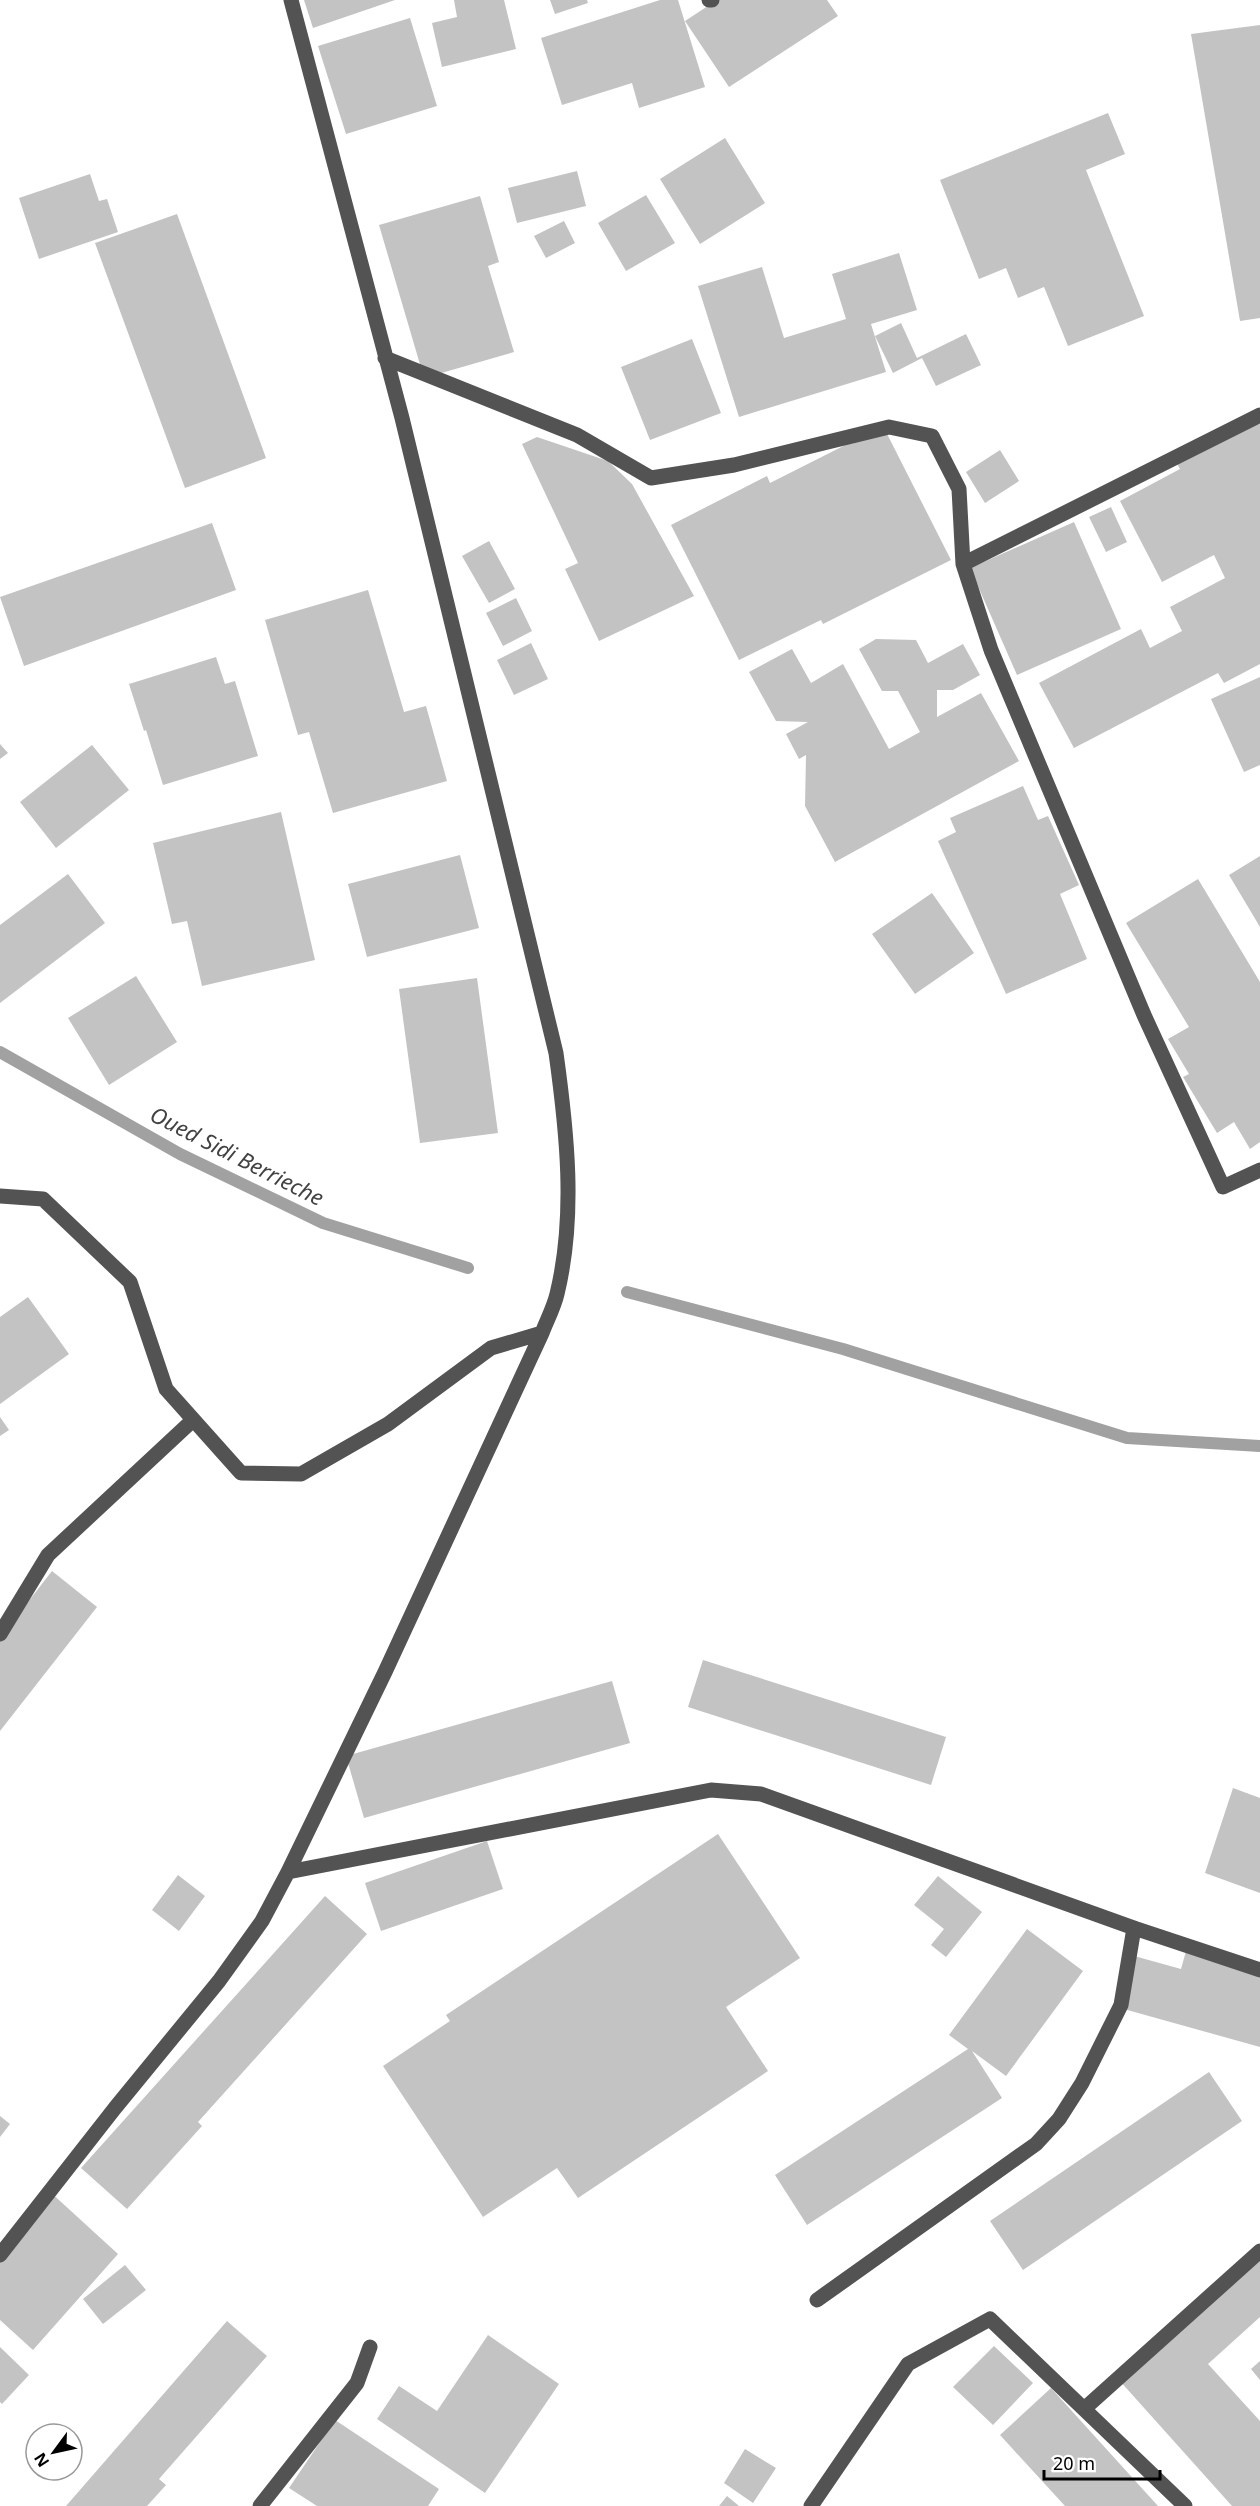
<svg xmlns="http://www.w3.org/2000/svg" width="1260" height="2506" font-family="'Noto Sans',sans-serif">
	<rect width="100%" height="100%" fill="#fff"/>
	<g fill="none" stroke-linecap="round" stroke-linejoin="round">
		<path stroke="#a1a1a1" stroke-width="12" d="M0 1052 180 1154 323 1223 468 1268
			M627 1292 843 1349 1127 1438 1260 1446"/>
	</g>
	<path fill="#c3c3c3" d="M304 0H395L313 28Z
		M454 0H504L516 49 442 67 432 23 457 17Z
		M550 0H587L588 3 555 14Z
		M660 0H678L705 87 639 108 632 83 562 105 541 38Z
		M717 0H827L838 16 729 87 685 21Z
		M410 18 437 106 346 134 318 46Z
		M1260 25V318L1240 321 1191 34Z
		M1108 113 1125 154 1086 170 1144 316 1068 346 1044 287 1018 298 1006 268 979 279 940 180Z
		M725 138 765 203 700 244 660 179Z
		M577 171 586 206 517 223 508 188Z
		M90 174 99 201 107 199 118 232 39 259 19 198Z
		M646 195 675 243 626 271 598 223Z
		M480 196 499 262 488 266 514 352 424 378 379 225Z
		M177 214 266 458 185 488 95 243Z
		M564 221 575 243 546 258 534 236Z
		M899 253 917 310 871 324 886 372 739 417 698 286 762 267 784 338 846 319 832 274Z
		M901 323 917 358 966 334 981 365 936 386 922 358 893 373 875 336Z
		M692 339 721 413 650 440 621 367Z
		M1255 416 1260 425V664L1224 683 1218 673 1074 748 1039 683 1141 629 1150 648 1182 631 1170 607 1225 578 1214 555 1162 582 1120 501 1180 469 1174 458Z
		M883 426 951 560 823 624 821 620 739 660 671 525 767 476 770 483Z
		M537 437 608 461 632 484 694 596 599 641 565 569 578 563 522 444Z
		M1000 450 1019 481 985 503 966 472Z
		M1111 507 1127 542 1106 552 1089 517Z
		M1074 522 1121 629 1017 675 970 568Z
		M212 523 236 590 24 666 0 597Z
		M489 541 515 589 489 603 462 556Z
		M368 590 404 712 426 706 447 781 333 813 309 732 298 735 265 620Z
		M516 598 532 631 503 646 486 613Z
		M876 639 916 640 928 663 963 644 980 675 953 690H937V717L981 693 1019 761 835 862 805 806 806 755 799 759 786 734 808 722 776 721 749 672 792 649 811 683 843 664 889 749 920 732 898 691H882L859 649Z
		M531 643 548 679 514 695 497 660Z
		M216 657 225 684 235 681 258 756 163 785 146 730 144 731 129 684Z
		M1260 677V765L1244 772 1211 699Z
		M0 744 8 753 0 759Z
		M92 745 129 790 56 848 20 802Z
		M1023 786 1038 820 1048 816 1079 885 1060 894 1087 959 1006 994 938 841 956 832 950 818Z
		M281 812 315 960 202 986 187 921 172 924 153 843Z
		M460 855 479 928 367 957 348 884Z
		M1260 856V927L1229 875Z
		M68 874 105 923 0 1003V925Z
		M1198 879 1260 982V1142L1250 1149 1234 1122 1217 1133 1183 1077 1189 1074 1168 1039 1189 1027 1126 923Z
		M932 893 974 953 915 994 872 934Z
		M136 976 177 1042 109 1085 68 1018Z
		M477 978 498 1133 420 1143 399 989Z
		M28 1297 69 1354 0 1404V1317Z
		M0 1417 9 1430 0 1436Z
		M52 1571 97 1607 0 1731V1638Z
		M703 1660 946 1737 931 1785 688 1707Z
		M612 1681 630 1743 364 1818 346 1756Z
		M1233 1788 1260 1798V1893L1205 1873Z
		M718 1834 800 1958 726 2007 768 2071 578 2198 557 2168 483 2217 383 2066 450 2021 446 2015Z
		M487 1841 503 1889 381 1931 365 1883Z
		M178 1875 205 1896 179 1931 152 1910Z
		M938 1876 982 1912 946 1957 931 1945 944 1929 914 1905Z
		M325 1896 367 1934 198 2122 202 2126 127 2209 81 2168Z
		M1027 1929 1083 1971 1006 2076 972 2051 1002 2098 807 2225 775 2175 968 2049 949 2035Z
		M1188 1944 1260 1968V2047L1113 2006 1127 1954 1181 1969Z
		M1209 2072 1242 2121 1023 2270 990 2221Z
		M0 2116 10 2124 0 2137Z
		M48 2190 118 2254 33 2350 0 2320V2243Z
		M1260 2252V2317L1208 2364 1260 2421V2506H1232L1119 2380Z
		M125 2265 146 2290 103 2324 83 2299Z
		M227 2321 267 2356 159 2479 166 2485 147 2506H66Z
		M488 2335 559 2384 485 2493 377 2419 399 2386 437 2411Z
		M994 2346 1033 2383 993 2425 953 2387Z
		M0 2347 29 2375 2 2404 0 2402Z
		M1260 2361V2380L1251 2369Z
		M1051 2388 1158 2506H1065L1000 2435Z
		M335 2420 439 2489 428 2506H317L289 2488Z
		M745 2449 776 2468 753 2503 724 2483Z
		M727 2496 739 2506H719Z"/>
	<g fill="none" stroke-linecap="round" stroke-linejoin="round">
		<path stroke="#535353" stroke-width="15" d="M709 0H712
			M385 358 577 435 651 478 734 465 889 427 932 436 959 489 963 564 1260 415
			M963 564 991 650 1144 1015 1223 1187 1260 1170
			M0 1196 43 1199 130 1282 166 1389 241 1473 301 1474 388 1424 491 1348 542 1333
			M0 1634 48 1555 193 1420
			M288 1872 711 1790 761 1794 1134 1928 1260 1970
			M0 2255 115 2108 219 1981 262 1921 288 1872 385 1672 542 1333C547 1320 554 1307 557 1294 576 1216 567 1132 556 1053L402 418 291 0
			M817 2300 1036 2144 1059 2119 1082 2083 1121 2005 1134 1928
			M1084 2409 1260 2251
			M260 2506 357 2383 370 2347
			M811 2506 908 2364 990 2319 1185 2506"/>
	</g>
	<g text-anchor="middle" stroke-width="5" stroke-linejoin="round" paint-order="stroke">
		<g font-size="22" font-style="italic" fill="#424242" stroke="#fff">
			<text transform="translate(237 1156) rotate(27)" y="8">Oued Sidi Berrieche</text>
		</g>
	</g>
	<g transform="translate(54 2452) rotate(237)"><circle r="28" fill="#ffffff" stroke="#999999" stroke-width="1.5"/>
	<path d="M0-4.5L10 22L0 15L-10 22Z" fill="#000000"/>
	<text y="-9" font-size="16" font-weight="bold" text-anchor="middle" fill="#000000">N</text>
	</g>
	<path d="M1044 2470v9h116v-9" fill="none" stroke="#000000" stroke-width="3"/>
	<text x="1053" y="2470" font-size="18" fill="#000000" stroke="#ffffff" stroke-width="4.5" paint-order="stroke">20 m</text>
</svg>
